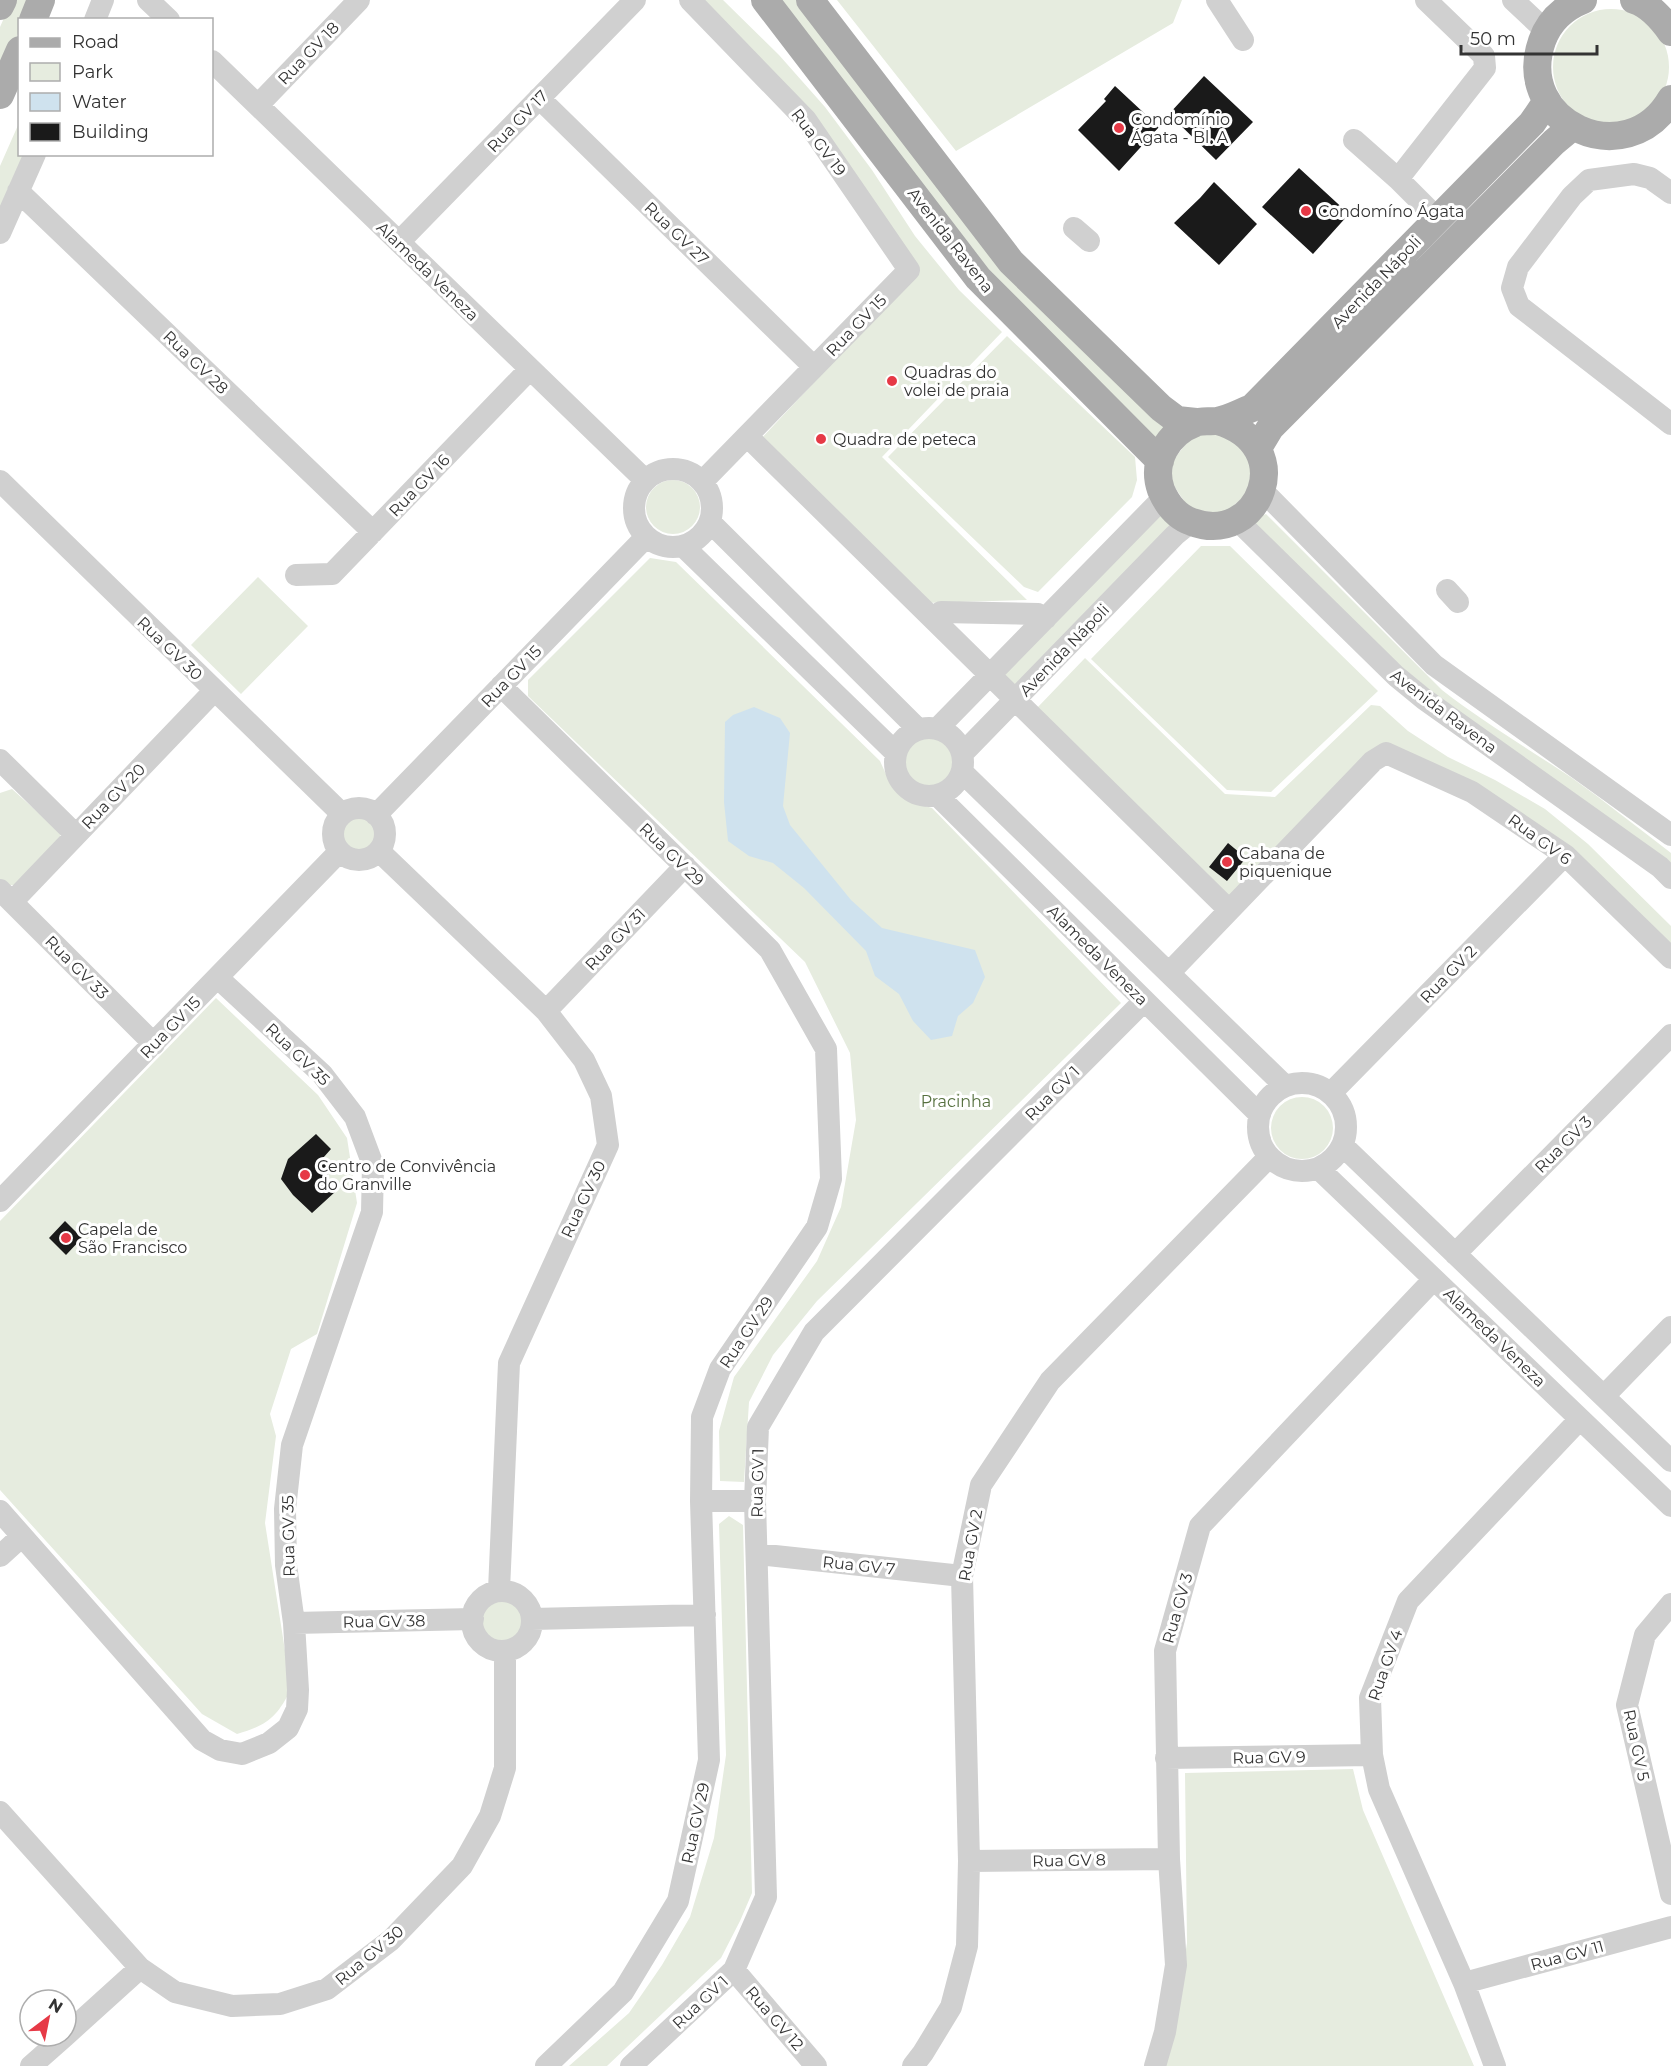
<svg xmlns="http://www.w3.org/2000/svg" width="1671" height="2066" font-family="Montserrat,sans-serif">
	<rect width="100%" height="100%" fill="#fff"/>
	<path fill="#e6ecdf" d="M12 0H33L20 20 19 31 0 75V27Z
		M699 0H723L779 55 825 107 872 170 915 236 959 290 1002 332 882 457 1027 600 924 603 759 441 917 273Z
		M773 0H802L957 199 1175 425 1159 447 1039 333Z
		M837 0H1182L1173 23 956 151Z
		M1553 67a58 58 0 1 1 116 0a58 58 0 1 1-116 0Z
		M19 123 20 154 25 155 0 211V166Z
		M1007 336 1135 457 1137 480 1132 497 1038 592 1024 587 888 457Z
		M1227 434 1251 458 1249 492 1224 514 1190 509C1163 472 1163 470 1194 435Z
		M646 507a27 27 0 1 1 54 0a27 27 0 1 1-54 0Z
		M1266 514 1442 690C1483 722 1529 749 1572 778 1606 802 1638 828 1671 853V869L1435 699 1255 527 1257 518Z
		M1160 515 1171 525 1015 685 1004 675Z
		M1201 546H1230L1378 691 1271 792 1227 790 1091 659Z
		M650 558 676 562 880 761C894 793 899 798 932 808L1121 1003 817 1301 773 1355 749 1402 744 1482 720 1481 719 1431 734 1377 817 1261 841 1207 856 1120 850 1053 805 962 528 696V680Z
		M258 577 308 626 241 694 191 645Z
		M1085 658 1225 794 1275 797 1371 705 1380 706 1408 731 1448 757 1495 780 1545 809 1588 844 1671 926V948L1570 849 1395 749 1230 897 1037 708Z
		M904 762a25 25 0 1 1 50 0a25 25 0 1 1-50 0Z
		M12 789 61 833 59 841 14 885H6L0 880V793Z
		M340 834a18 18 0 1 1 36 0a18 18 0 1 1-36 0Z
		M216 998 318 1095 347 1138 357 1203 317 1334 291 1349 270 1414 276 1436 265 1523 291 1689C277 1717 268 1725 237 1734L202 1714 0 1490V1221Z
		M1271 1128a31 31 0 1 1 62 0a31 31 0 1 1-62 0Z
		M729 1516 743 1525 752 1893 740 1921 721 1958 607 2066H569L629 2013 662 1965 690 1917 714 1838 726 1755 719 1524Z
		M481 1621a21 21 0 1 1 42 0a21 21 0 1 1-42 0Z
		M1353 1769 1363 1810 1474 2066H1164L1170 2049 1187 1943 1185 1773Z"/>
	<path fill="#cfe2ee" d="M754 707 780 718 790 733 783 806 790 825 851 900 882 928 975 950 985 977 973 1003 958 1016 952 1036 931 1040 913 1021 899 994 875 976 866 951 804 888 773 863 749 856 728 841 724 802 725 722 733 715Z"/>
	<path fill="#1a1a1a" d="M1204 76 1253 122 1216 160 1169 114Z
		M1115 86 1159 127 1119 171 1078 130 1106 101 1104 99Z
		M1299 168 1349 214 1313 254 1262 207Z
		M1214 182 1257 224 1219 265 1174 223 1200 198Z
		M1228 843 1246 858 1227 881 1209 867Z
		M316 1134 331 1149 323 1158 328 1172 326 1183 335 1192 312 1213 293 1195 281 1179 288 1159Z
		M65 1221 82 1238 66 1255 49 1238Z"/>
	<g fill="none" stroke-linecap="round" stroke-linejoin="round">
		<path stroke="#d0d0d0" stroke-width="22" d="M148 0 169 20
			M690 0 806 120 909 270 702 482
			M1217 0 1243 40
			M1513 0 1546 31
			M95 20 103 0
			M212 61 645 480
			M539 98 814 367
			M258 105 359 0
			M1354 140 1398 179 1485 68 1484 56 1426 0
			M1398 179 1438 219
			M18 191 373 532
			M1671 193 1650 178 1634 174 1589 180 1572 196 1518 267 1512 288 1519 306 1671 424
			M1074 228 1089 241
			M0 233 35 154
			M399 242 635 0
			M747 436 1229 910
			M634 508a39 39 0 1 1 78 0a39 39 0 1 1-78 0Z
			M0 481 342 814
			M1262 490 1434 665 1671 835
			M1237 520 1396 676 1424 699 1660 867 1671 878
			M710 522 918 729
			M683 546 896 753
			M296 575 332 574 530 369
			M1447 590 1458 602
			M932 618 941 612 1038 614 1046 618
			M501 686 770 950 826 1049 831 1179 817 1227 720 1369 702 1417 701 1501 709 1760 678 1901 623 1992 546 2066
			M895 762a34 34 0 1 1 68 0a34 34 0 1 1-68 0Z
			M937 729 1164 497
			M962 754 1175 535 1191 522
			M0 760 76 835
			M962 772 1285 1086
			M938 796 1259 1114
			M333 834a26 26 0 1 1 52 0a26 26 0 1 1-52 0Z
			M376 815 646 537
			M379 851 546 1011 584 1060 601 1096 608 1145 509 1363 499 1590
			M0 890 154 1044
			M12 902 214 691
			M1169 973 1373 761 1386 753 1472 792 1565 855 1671 958
			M546 1011 685 866
			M1258 1127a44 44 0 1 1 88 0a44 44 0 1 1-88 0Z
			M1331 1093 1565 855
			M1343 1146 1671 1461
			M1319 1169 1671 1506
			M0 1201 339 852
			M1455 1254 1671 1035
			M1604 1396 1671 1327
			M701 1501H755
			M0 1511 202 1740 220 1750 242 1754 269 1743 288 1728 297 1709 298 1690 294 1623 286 1565 285 1509 292 1445 372 1212 373 1165 355 1117 322 1074 218 978
			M757 1554 962 1576
			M0 1556 22 1536
			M472 1621a30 30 0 1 1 60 0a30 30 0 1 1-60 0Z
			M1671 1604 1645 1635 1627 1705 1671 1894
			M532 1619 705 1615
			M294 1623 473 1619
			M1166 1758 1372 1755
			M0 1812 140 1968 175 1992 232 2006 280 2004 327 1989 391 1940 462 1866 490 1816 505 1768V1651
			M969 1861 1169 1859
			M734 1970 816 2066
			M1464 1983 1671 1927
			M66 2035 140 1968
			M31 2066 65 2036
			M631 2066 734 1970 766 1897 755 1501 758 1427 814 1332 1144 1001
			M913 2066 923 2053 951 2007 967 1946 969 1861 962 1576 981 1485 1050 1381 1269 1157
			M1155 2066 1165 2032 1176 1965 1169 1859 1165 1651 1200 1526 1434 1279
			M1495 2066 1464 1983 1379 1789 1372 1755 1370 1698 1408 1601 1580 1419"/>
		<path stroke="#ababab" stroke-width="28" d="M765 0 978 278 1160 461
			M810 0 1011 262 1161 408 1177 420 1196 422
			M1583 0C1563 8 1549 21 1542 41 1513 123 1627 175 1671 99
			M1634 0C1650 5 1661 18 1671 32
			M0 6 3 0
			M33 20 41 0
			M0 95 20 50
			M1218 421C1300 445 1260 547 1192 522 1177 517 1167 504 1161 490 1151 462 1168 433 1195 423 1202 420 1210 422 1217 421 1229 419 1241 412 1252 408L1532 123 1547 101
			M1258 448 1270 428 1554 142 1572 127"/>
	</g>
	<g fill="#e63946" stroke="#fff" stroke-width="2">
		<circle cx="1119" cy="128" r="6"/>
		<circle cx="1306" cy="211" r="6"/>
		<circle cx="892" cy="381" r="6"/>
		<circle cx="821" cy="439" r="6"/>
		<circle cx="1227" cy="862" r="6"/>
		<circle cx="305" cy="1175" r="6"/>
		<circle cx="66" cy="1238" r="6"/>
	</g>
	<g text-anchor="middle" stroke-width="6" stroke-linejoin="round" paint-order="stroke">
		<g font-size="16" fill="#333" stroke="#fff">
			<text transform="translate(308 53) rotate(-46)" y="6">Rua GV 18</text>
			<text transform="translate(517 121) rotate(-46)" y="6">Rua GV 17</text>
			<text transform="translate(819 142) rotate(53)" y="6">Rua GV 19</text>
			<text transform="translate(677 233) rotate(44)" y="6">Rua GV 27</text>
			<text transform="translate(951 240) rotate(52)" y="6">Avenida Ravena</text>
			<text transform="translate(428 271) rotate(44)" y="6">Alameda Veneza</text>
			<text transform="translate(1376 282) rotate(-46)" y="6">Avenida Nápoli</text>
			<text transform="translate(856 325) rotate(-46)" y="6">Rua GV 15</text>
			<text transform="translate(196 362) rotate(44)" y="6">Rua GV 28</text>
			<text transform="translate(419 485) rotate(-46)" y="6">Rua GV 16</text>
			<text transform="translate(170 648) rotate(44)" y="6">Rua GV 30</text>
			<text transform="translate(1064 650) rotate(-46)" y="6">Avenida Nápoli</text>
			<text transform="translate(511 676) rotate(-46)" y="6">Rua GV 15</text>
			<text transform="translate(1444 711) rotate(37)" y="6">Avenida Ravena</text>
			<text transform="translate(113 796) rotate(-46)" y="6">Rua GV 20</text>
			<text transform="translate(1540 839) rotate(36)" y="6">Rua GV 6</text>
			<text transform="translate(672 854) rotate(44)" y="6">Rua GV 29</text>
			<text transform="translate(615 939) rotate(-46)" y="6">Rua GV 31</text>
			<text transform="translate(1098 955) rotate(45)" y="6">Alameda Veneza</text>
			<text transform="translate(77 967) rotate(45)" y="6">Rua GV 33</text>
			<text transform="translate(1448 974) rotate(-46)" y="6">Rua GV 2</text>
			<text transform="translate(170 1027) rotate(-46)" y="6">Rua GV 15</text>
			<text transform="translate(298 1054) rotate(44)" y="6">Rua GV 35</text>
			<text transform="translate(1052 1093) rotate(-45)" y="6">Rua GV 1</text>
			<text transform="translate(1563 1144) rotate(-45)" y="6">Rua GV 3</text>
			<text transform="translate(583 1199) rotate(-65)" y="6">Rua GV 30</text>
			<text transform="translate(746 1332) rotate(-56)" y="6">Rua GV 29</text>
			<text transform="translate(1495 1337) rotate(44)" y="6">Alameda Veneza</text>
			<text transform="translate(757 1483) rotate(-89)" y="6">Rua GV 1</text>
			<text transform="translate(288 1536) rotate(-91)" y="6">Rua GV 35</text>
			<text transform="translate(970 1545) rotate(-80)" y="6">Rua GV 2</text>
			<text transform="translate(859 1565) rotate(6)" y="6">Rua GV 7</text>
			<text transform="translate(1177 1608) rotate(-74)" y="6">Rua GV 3</text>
			<text transform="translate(384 1621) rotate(-1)" y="6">Rua GV 38</text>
			<text transform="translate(1385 1665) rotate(-71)" y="6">Rua GV 4</text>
			<text transform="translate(1637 1745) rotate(78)" y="6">Rua GV 5</text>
			<text transform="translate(1269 1757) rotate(-1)" y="6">Rua GV 9</text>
			<text transform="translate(695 1823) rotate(-78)" y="6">Rua GV 29</text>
			<text transform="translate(1069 1860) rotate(-1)" y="6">Rua GV 8</text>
			<text transform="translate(369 1955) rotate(-40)" y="6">Rua GV 30</text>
			<text transform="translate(1567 1955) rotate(-15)" y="6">Rua GV 11</text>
			<text transform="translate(700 2002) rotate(-43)" y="6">Rua GV 1</text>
			<text transform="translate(775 2018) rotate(49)" y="6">Rua GV 12</text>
		</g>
		<g font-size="16" fill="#333" stroke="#fff" text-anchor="start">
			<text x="1131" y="125">Condomínio<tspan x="1131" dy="18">Ágata - Bl. A</tspan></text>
			<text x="1318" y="217">Condomíno Ágata</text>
			<text x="904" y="378">Quadras do<tspan x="904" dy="18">volei de praia</tspan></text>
			<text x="833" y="445">Quadra de peteca</text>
			<text x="1239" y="859">Cabana de<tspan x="1239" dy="18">piquenique</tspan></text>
			<text x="317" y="1172">Centro de Convivência<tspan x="317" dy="18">do Granville</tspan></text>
			<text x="78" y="1235">Capela de<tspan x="78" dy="18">São Francisco</tspan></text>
		</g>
		<g font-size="16" fill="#56703f" stroke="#fff">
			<text x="956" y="1107">Pracinha</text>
		</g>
	</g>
	<rect x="18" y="18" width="195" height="138" fill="#ffffff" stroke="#adadad" stroke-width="1.5"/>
	<rect x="30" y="38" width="30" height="9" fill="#ababab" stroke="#adadad" stroke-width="1.5"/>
	<text x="72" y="48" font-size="18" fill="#333333">Road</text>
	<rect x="30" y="63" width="30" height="18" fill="#e6ecdf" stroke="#adadad" stroke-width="1.5"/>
	<text x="72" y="78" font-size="18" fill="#333333">Park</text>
	<rect x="30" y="93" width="30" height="18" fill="#cfe2ee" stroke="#adadad" stroke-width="1.5"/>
	<text x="72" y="108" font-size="18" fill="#333333">Water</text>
	<rect x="30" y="123" width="30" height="18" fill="#1a1a1a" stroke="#adadad" stroke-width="1.5"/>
	<text x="72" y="138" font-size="18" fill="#333333">Building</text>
	<g transform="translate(48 2018) rotate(32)"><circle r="28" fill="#ffffff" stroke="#adadad" stroke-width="1.5"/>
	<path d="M0-4.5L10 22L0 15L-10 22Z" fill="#e63946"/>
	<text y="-9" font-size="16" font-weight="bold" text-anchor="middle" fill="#333333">N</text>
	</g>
	<path d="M1461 45v9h136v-9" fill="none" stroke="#333333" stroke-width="3"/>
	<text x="1470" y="45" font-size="18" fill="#333333" stroke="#ffffff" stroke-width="4.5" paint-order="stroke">50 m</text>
</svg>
